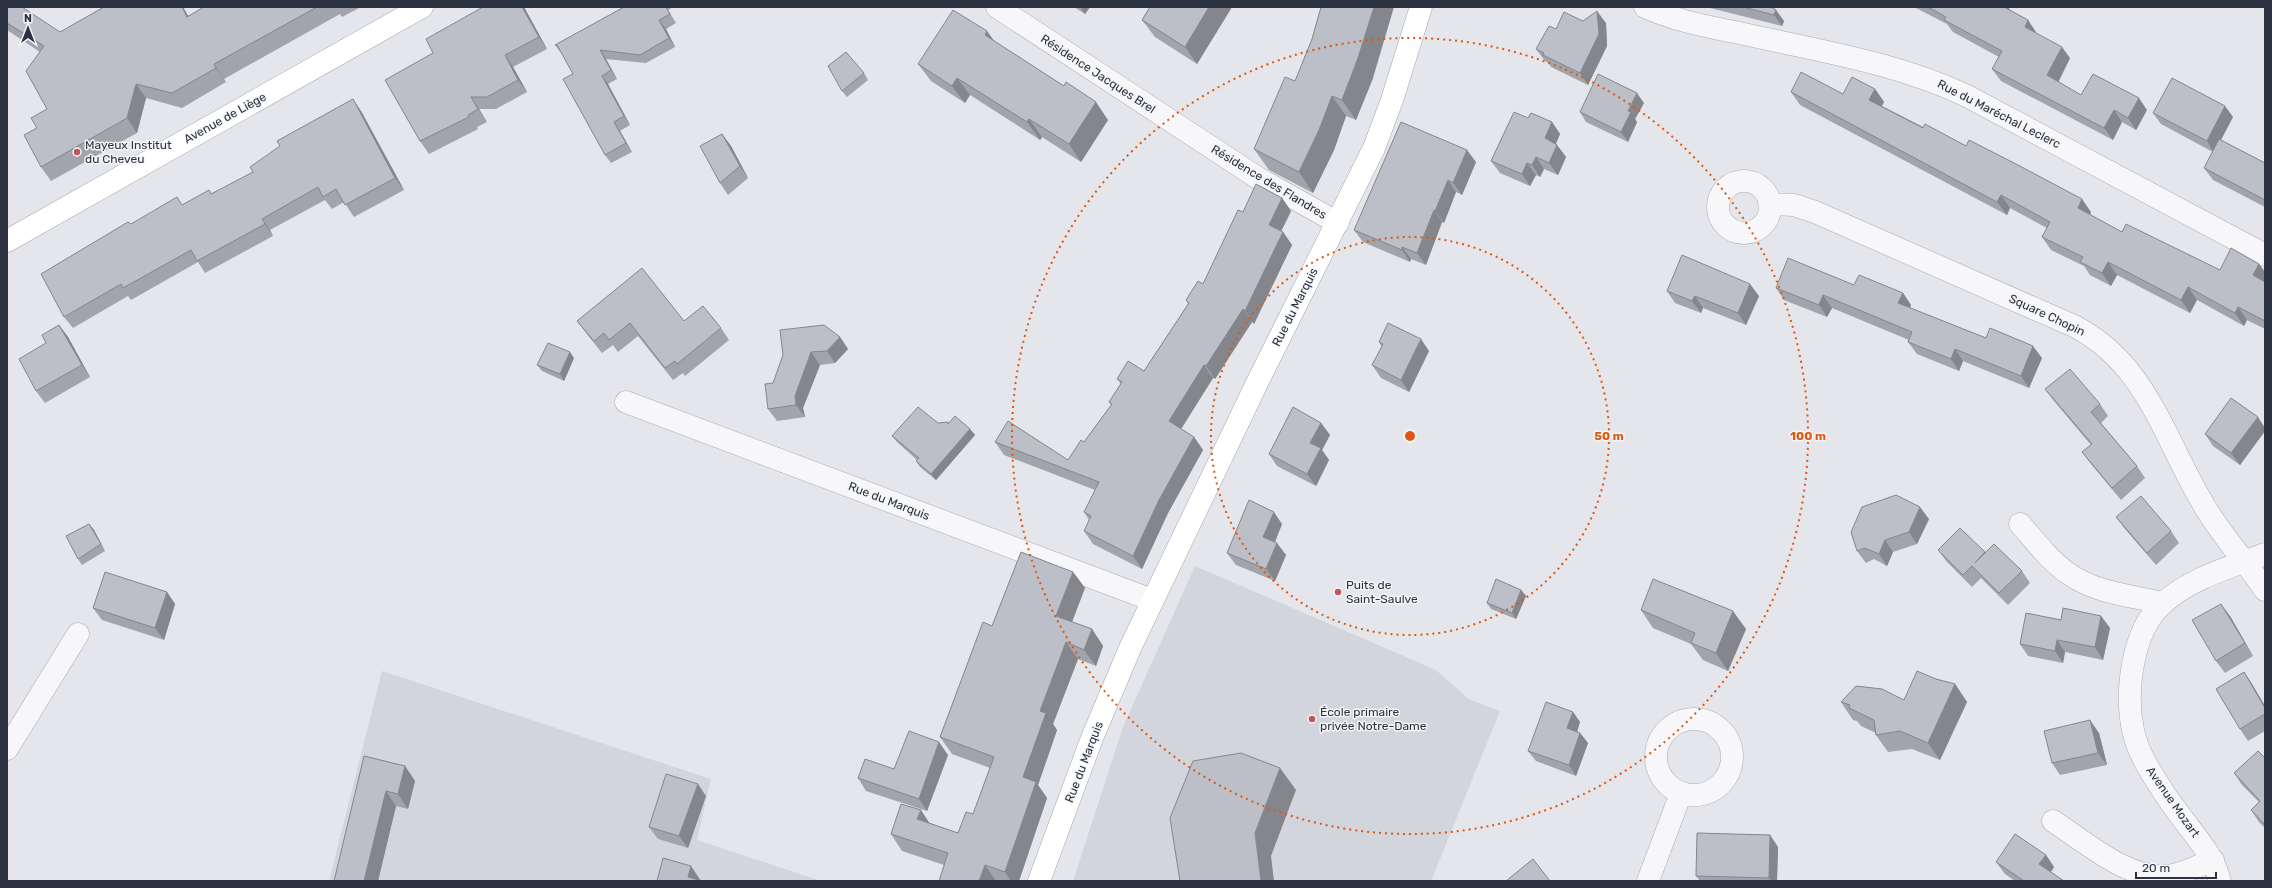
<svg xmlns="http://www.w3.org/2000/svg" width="2272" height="888" font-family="Rubik,sans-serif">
	<rect width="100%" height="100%" fill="#e4e6eb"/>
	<path fill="#d2d5dc" d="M1195 566 1436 670 1470 700 1500 711 1431 881H1073L1123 727Z
		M382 671 711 779 697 840 821 881H329Z"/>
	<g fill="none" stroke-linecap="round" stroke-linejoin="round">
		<g stroke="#a9acb5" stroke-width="23">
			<path id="minor" d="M997 7 1258 178 1338 223
				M1645 7C1676 21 1710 27 1744 34 1820 51 1897 63 1967 96L2265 255
				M1718 207a26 26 0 1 1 52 0a26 26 0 1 1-52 0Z
				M1769 204 1794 205 1815 212 2074 326C2148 364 2164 440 2205 507 2222 536 2246 562 2265 590
				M626 402 1152 600
				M2020 524C2035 541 2050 561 2069 574 2096 593 2132 596 2163 603
				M1656 757a38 38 0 1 1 76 0a38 38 0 1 1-76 0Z
				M7 749 78 634
				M2053 821C2084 841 2134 885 2173 875 2187 872 2200 865 2213 860
				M1648 881 1681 793
				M2220 881C2212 851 2191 832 2174 807 2166 797 2159 785 2152 774 2144 761 2136 746 2133 730 2125 692 2132 631 2162 604 2189 579 2230 567 2265 554"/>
		</g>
		<g stroke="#a4a9b5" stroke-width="23">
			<path id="major" d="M7 241 422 7
				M1039 881 1092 738 1131 646 1258 381 1374 148 1392 100 1421 7"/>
		</g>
		<use href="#minor" stroke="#f7f7f9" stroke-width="22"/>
		<use href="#major" stroke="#fff" stroke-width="22"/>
	</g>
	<path fill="#a2a4ab" d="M7 7 60 32 104 7H183L188 16 204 7H361L342 17 340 14 224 79 226 82 182 108 146 98 137 133 51 181 41 167 37 128 47 109 40 52 7 30Z
		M524 7 547 49 513 67 527 92 496 109H479L487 122 477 127 478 129 429 154 420 141Z
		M624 7H673L668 10 676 23 666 29 675 47 646 63 606 59 617 79 608 84 630 125 620 131 632 152 611 163 605 155 573 74 562 54 555 45Z
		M1074 7H1090L1085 14Z
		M1150 7H1232L1197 64 1155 37 1142 20Z
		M1706 7H1771L1784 21 1782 26Z
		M1914 7H2008L2010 10 2028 20 2036 33 2070 58 2058 82 2081 95 2147 110 2136 130 2122 122 2113 140 2001 81 1992 69 1999 57 1953 32 1947 24Z
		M1583 21 1606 23 1607 46 1588 85 1551 67 1549 63 1545 61 1536 49 1556 29Z
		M995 42 1108 120 1081 162 1042 137 1040 140 970 95 965 103 931 81 918 64Z
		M864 73 868 80 847 97 842 91Z
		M1373 78 1356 120 1346 116 1334 150 1313 193 1269 170 1254 149 1295 81Z
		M1875 89 1884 102 1882 106 2091 212 2090 215 2122 232 2220 270 2259 264 2265 272V329L2247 320 2244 326 2197 300 2190 313 2117 275 2111 286 2090 275 2084 266 2051 250 2042 237 2047 228 2010 208 2007 215 1800 105 1791 92 1843 94Z
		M1644 103 1635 119 1637 122 1628 142 1586 122 1580 112Z
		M361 111 404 190 354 217 344 202 332 209 325 200 270 230 273 236 205 273 198 262 131 300 128 296 73 328 64 317 131 224 212 194 253 172Z
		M2153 113 2233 117 2221 140 2265 163V207L2213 180 2204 168 2213 152 2161 124Z
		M1528 118 1552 122 1560 134 1556 144 1557 145 1566 157 1558 175 1544 169 1540 177 1536 175 1530 186 1500 173 1491 161Z
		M722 134 731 146 748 178 728 195 720 183Z
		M1476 162 1462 195 1456 192 1444 223 1442 222 1426 265 1411 259 1410 262 1363 242 1354 230Z
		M1282 198 1291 211 1281 231 1283 232 1292 245 1254 324 1252 322 1215 379 1213 378 1181 429 1194 437 1203 450 1168 513 1142 569 1093 544 1084 531 1089 520 1084 512 1095 490 1004 455 995 442 1068 460 1084 442 1111 405 1109 402 1121 384 1117 379 1144 371 1188 304 1186 300 1203 284 1243 212Z
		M1854 285 1903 293 1911 305 1910 308 1986 338 2042 358 2029 388 1963 361 1959 371 1917 354 1908 342 1909 340 1832 308 1827 317 1784 300 1776 288Z
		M1667 291 1759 296 1746 325 1703 308 1701 313 1675 303Z
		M577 321H684L721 328 729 340 685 376 683 373 673 380 638 336 618 352 613 345 602 353 586 333Z
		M59 325 68 337 90 377 45 403 36 391 46 343Z
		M840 337 848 349 835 363 820 365 803 408 805 417 777 421 768 409 783 355Z
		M1379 342 1429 351 1409 392 1381 378 1372 365 1382 347Z
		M574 358 564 381 542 371 537 365Z
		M2045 389 2100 404 2108 416 2101 423 2137 466 2145 478 2121 500 2091 464 2082 452 2091 445 2054 401Z
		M938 423H949L970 429 975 435 936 480 920 467 916 461 917 460 897 442 892 436Z
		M1321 423 1330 435 1322 450 1329 460 1316 486 1277 466 1269 454Z
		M2265 428V431L2240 465 2213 446 2205 434Z
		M2116 517 2171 531 2179 543 2156 565 2125 529Z
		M1929 519 1917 544 1893 552 1887 566 1874 559 1866 563 1857 551Z
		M89 524 94 530 105 551 82 565 78 559Z
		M1282 524 1275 542 1286 555 1275 581 1236 565 1227 553Z
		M1938 550 1985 553 2022 571 2030 583 2008 605 1981 578 1972 587 1947 562Z
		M1073 572 1085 588 1072 622 1092 629 1103 646 1096 666 1078 659 1053 724 1057 730 1038 785 1047 798 1019 881H939L944 865 902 851 891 834 930 823 958 833 973 814 990 768 952 754 940 737 992 626Z
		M1521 590 1526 596 1516 619 1491 609 1487 603Z
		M167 592 175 604 164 640 102 620 93 608Z
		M1641 610 1746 629 1728 671 1703 660 1691 644 1653 628Z
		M2101 616 2110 628 2103 660 2065 652 2063 663 2028 656 2020 644 2061 620Z
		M2230 616 2253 656 2225 673 2216 661Z
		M2244 672 2252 684 2265 706V731L2248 741 2240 729Z
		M1936 679 1955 684 1967 702 1940 760 1912 749 1888 752 1876 735V733L1861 726 1857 721 1853 720 1841 702 1904 700Z
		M1573 712 1580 722 1577 731 1580 733 1588 743 1576 776 1536 761 1528 751Z
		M2099 733 2107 765 2060 775 2052 763Z
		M948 755 927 811 866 791 858 778Z
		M364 756 405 766 415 781 408 809 396 806 378 881Z
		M2265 758V828L2259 822 2251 810 2259 802 2242 785 2234 773Z
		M706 796 688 848 658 839 649 827Z
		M1770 835 1778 847 1777 881H1700L1696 876Z
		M2046 855 2054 867 2051 872 2064 881H2015L2005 874 1996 862Z"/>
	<path fill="#84868b" d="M182 7H183L197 31 187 17Z
		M522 7H524L547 49 539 37Z
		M1080 7H1090L1085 14Z
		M1209 7H1232L1197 64 1185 47Z
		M1374 7H1394L1373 78 1356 120 1342 100Z
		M2001 7H2008L2010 10 2007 16Z
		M1776 10 1784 21 1782 26 1774 15Z
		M1597 11 1606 23 1607 46 1588 85 1580 73Z
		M659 20 666 29 675 47 669 38Z
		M2028 20 2036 32 2033 38 2025 27Z
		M987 31 1000 49 985 35Z
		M2062 47 2070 58 2056 87 2047 75Z
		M600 50 606 59 617 79 611 70Z
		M505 55 513 67 527 92 518 80Z
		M214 64 226 82 216 68Z
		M602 76 608 84 630 125 624 116Z
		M957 78 970 95 965 103 952 86Z
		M136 84 146 98 137 133 127 118Z
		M1875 89 1884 102 1878 113 1869 100Z
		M1637 93 1644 103 1635 119 1637 122 1628 142 1621 132 1628 111Z
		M1332 96 1346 116 1334 150 1313 193 1299 172Z
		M471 97 479 109 487 122 478 109Z
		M2139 98 2147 110 2136 130 2128 118Z
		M353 99 361 111 404 190 395 178Z
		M1096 102 1108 120 1081 162 1069 144Z
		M2225 106 2233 117 2214 153 2207 141Z
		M2114 110 2122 122 2113 140 2104 128Z
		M1029 119 1042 137 1040 140 1027 122Z
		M614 122 620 131 632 152 626 143Z
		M1552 122 1560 134 1553 150 1545 138Z
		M722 134 731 146 748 178 740 166Z
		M1557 145 1566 157 1558 175 1549 163Z
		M1467 150 1476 162 1462 195 1453 183Z
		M1536 157 1544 169 1540 177 1532 165Z
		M1527 163 1536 175 1530 186 1522 174Z
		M1448 180 1456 192 1444 223 1435 211Z
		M2001 195 2010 208 2007 215 1997 202Z
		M1282 198 1291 211 1278 238 1269 225Z
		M2082 199 2091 212 2087 221 2078 208Z
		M1434 210 1442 222 1426 265 1417 253Z
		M262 219 270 230 273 236 265 224Z
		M1283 232 1292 245 1254 324 1245 311Z
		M1402 247 1411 259 1410 262 1402 250Z
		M2108 262 2117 275 2111 286 2102 273Z
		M2259 264 2265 272V283L2253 275Z
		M1750 284 1759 296 1746 325 1738 313Z
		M2188 287 2197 300 2190 313 2181 300Z
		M1903 293 1911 305 1907 315 1898 303Z
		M1823 295 1832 308 1827 317 1819 305Z
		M1695 296 1703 308 1701 313 1692 301Z
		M2238 307 2247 320 2244 326 2235 313Z
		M1243 309 1252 322 1215 379 1206 366Z
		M59 325 68 337 90 377 82 365Z
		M840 337 848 349 835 363 827 351Z
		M1421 339 1429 351 1409 392 1401 380Z
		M2033 346 2042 358 2029 388 2021 376Z
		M1955 349 1963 361 1959 371 1951 359Z
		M570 352 574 358 564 381 560 374Z
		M811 352 820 365 803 408 805 417 796 405 795 396Z
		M1204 365 1213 378 1178 434 1169 421Z
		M2258 417 2265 428V431L2240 465 2231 453Z
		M1321 423 1330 435 1322 450 1329 460 1316 486 1307 474 1310 443Z
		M970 429 975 435 936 480 931 474Z
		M1194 437 1203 450 1168 513 1142 569 1133 556 1159 500Z
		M1920 507 1929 519 1917 544 1909 532Z
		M1274 512 1282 524 1272 549 1263 537Z
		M89 524 94 530 105 551 101 544Z
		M1885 540 1893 552 1887 566 1879 554Z
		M1277 543 1286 555 1275 581 1266 569Z
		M1073 572 1085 588 1068 632 1056 616Z
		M1521 590 1526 596 1516 619 1512 613Z
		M167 592 175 604 164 640 155 628Z
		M2221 604 2230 616 2253 656Z
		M1733 611 1746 629 1728 671 1716 653Z
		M2101 616 2110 628 2103 660 2095 647Z
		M1092 629 1103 646 1096 666 1084 650Z
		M2057 640 2065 652 2063 663 2055 651Z
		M1066 642 1078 659 1053 724 1057 730 1038 785 1047 798 1019 881H1011L1005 872 1023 777 1040 711Z
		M2244 672 2252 684 2265 706V708Z
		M1955 684 1967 702 1940 760 1928 743Z
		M1573 712 1580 722 1575 739 1567 728Z
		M2090 720 2099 733 2107 765 2098 753Z
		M1580 733 1588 743 1576 776 1569 765Z
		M939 742 948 755 927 811 919 799Z
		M405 766 415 781 408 809 398 794Z
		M1280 768 1296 790 1271 856 1274 881H1261L1255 833Z
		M698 784 706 796 688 848 679 836Z
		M386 791 396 806 378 881H364Z
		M921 810 932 827 917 819Z
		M1770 835 1778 847 1777 881H1771L1769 878Z
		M2046 855 2054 867 2048 876 2039 864Z
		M985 865 996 881H979Z
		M691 866 701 881 688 877Z"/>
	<path fill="#bcbfc7" stroke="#84868b" d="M7 7H22L60 32 104 7H182L187 17 204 7H317L214 64 216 68 172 93 136 84 127 118 41 167 24 135 37 128 31 118 47 109 26 71 44 46 7 23Z
		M483 7H522L539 37 505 55 518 80 487 97H471L478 109 468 115 469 117 420 141 385 80 433 53 426 39Z
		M624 7H666L670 14 659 20 669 38 640 55 600 50 611 70 602 76 624 116 614 122 626 143 605 155 563 79 573 74 557 45H555Z
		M1150 7H1209L1185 47 1142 20Z
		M1321 7H1374L1358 58 1342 100 1332 96 1319 130 1299 172 1254 149 1285 77 1295 81 1312 39Z
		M1743 7H1771L1776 10 1774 15Z
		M1928 7H2004L2028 20 2025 27 2062 47 2047 75 2081 95 2093 74 2139 98 2128 118 2114 110 2104 128 1992 69 2002 51 1944 20 1946 17Z
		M953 10 987 31 985 35 1064 86 1066 82 1096 102 1069 144 1029 119 1027 122 957 78 952 86 918 64Z
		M1597 11 1599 34 1580 73 1543 55 1544 53 1536 49 1549 26 1556 29 1564 12 1583 21Z
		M846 52 864 73 842 91 828 66Z
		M1801 72 1843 94 1852 77 1875 89 1869 100 1923 128 1925 124 1966 146 1969 140 2016 164 2082 199 2078 208 2122 232 2126 224 2220 270 2231 248 2259 264 2253 275 2265 282V321L2238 307 2235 313 2188 287 2181 300 2108 262 2102 273 2080 262 2083 257 2042 237 2050 222 2001 195 1997 202 1791 92Z
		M1598 74 1637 93 1628 111 1631 112 1621 132 1580 112Z
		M2172 78 2225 106 2207 141 2153 113Z
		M353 99 395 178 345 205 336 189 323 197 318 187 262 219 265 224 197 261 191 250 123 288 121 284 64 317 41 274 128 222 131 224 177 197 182 205 209 190 211 194 253 172 250 167 280 146 277 141Z
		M1514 112 1528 118 1531 113 1552 122 1545 138 1557 145 1549 163 1536 157 1532 165 1527 163 1522 174 1491 161Z
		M1401 122 1467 150 1453 183 1448 180 1435 211 1434 210 1417 253 1402 247V250L1354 230Z
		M722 134 740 166 720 183 700 146Z
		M2219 139 2265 163V200L2204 168Z
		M1256 184 1282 198 1269 225 1283 232 1245 311 1243 309 1206 366 1204 365 1169 421 1194 437 1159 500 1133 556 1084 531 1091 516 1084 512 1099 482 995 442 1008 421 1068 460 1081 440 1084 442 1112 404 1109 402 1122 382 1117 379 1128 361 1144 371 1189 303 1186 300 1198 281 1203 284 1238 210 1243 212Z
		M1682 255 1750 284 1738 313 1695 296 1692 301 1667 291Z
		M1788 258 1854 285 1859 275 1903 293 1898 303 1986 338 1990 328 2033 346 2021 376 1955 349 1951 359 1908 342 1912 332 1823 295 1819 305 1776 288Z
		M642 268 684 321 703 306 721 328 677 364 675 361 665 368 630 323 609 340 604 333 594 341 577 321Z
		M1388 323 1421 339 1401 380 1372 365 1383 344 1379 342Z
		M59 325 82 365 36 391 19 359 46 343 42 335Z
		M824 325 840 337 827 351 811 352 795 396 796 405 768 409 765 384 773 383 783 355 780 330Z
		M548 343 570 352 560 374 537 365Z
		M2070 369 2100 404 2091 412 2137 466 2112 488 2082 452 2092 444 2045 389Z
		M2231 398 2258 417 2231 453 2205 434Z
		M918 407 938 423 948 422V424L955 416 970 429 931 474 916 461 919 458 892 436Z
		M1293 407 1321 423 1310 443 1321 448 1307 474 1269 454Z
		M1896 495 1920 507 1909 532 1885 540 1879 554 1865 548 1857 551 1851 532 1862 507Z
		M2141 496 2171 531 2147 553 2116 517Z
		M1249 500 1274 512 1263 537 1277 543 1266 569 1227 553Z
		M89 524 101 544 78 559 66 536Z
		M1960 528 1985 552 1975 563 1994 544 2022 571 1999 593 1972 566 1963 575 1938 550Z
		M1021 552 1073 572 1056 616 1092 629 1084 650 1066 642 1040 711 1046 713 1023 777 1036 782 1005 872 985 865 979 881H939L948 853 891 834 901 804 921 810 917 819 958 833 966 812 973 814 994 757 940 737 983 622 992 626Z
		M105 572 167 592 155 628 93 608Z
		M1496 579 1521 590 1512 613 1487 603Z
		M1653 579 1733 611 1716 653 1691 643 1695 633 1641 610Z
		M2221 604 2245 643 2216 661 2192 620Z
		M2063 608 2101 616 2095 647 2057 640 2055 651 2020 644 2026 613 2061 620Z
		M1917 671 1936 679 1955 684 1928 743 1900 731 1876 735 1874 720 1849 708 1850 705 1841 702 1856 686 1882 689 1904 700Z
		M2244 672 2265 708V714L2240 729 2216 689Z
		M1546 702 1573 712 1567 728 1580 733 1569 765 1528 751Z
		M2090 720 2098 753 2052 763 2044 731Z
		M909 731 939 742 919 799 858 778 865 759 894 769Z
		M2258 751 2265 758V825L2251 810 2260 801 2234 773Z
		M1241 753 1280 768 1255 833 1261 881H1180L1170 818 1193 761Z
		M364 756 405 766 398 794 386 791 364 881H334Z
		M666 774 698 784 679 836 649 827Z
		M1697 833 1770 835 1769 878 1696 876Z
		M2015 834 2046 855 2039 864 2064 881H2024L1996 862Z
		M663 858 691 866 688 877 702 881H657Z
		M1533 859 1550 881H1506Z"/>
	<g fill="none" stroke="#df570f" stroke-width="2" stroke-dasharray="2 4">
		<circle cx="1410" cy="436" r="199"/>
		<circle cx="1410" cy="436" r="398"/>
	</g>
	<g fill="#c3565a" stroke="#f4f5f8" stroke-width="1.5">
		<circle cx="77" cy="152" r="4"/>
		<circle cx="1338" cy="592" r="4"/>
		<circle cx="1312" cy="719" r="4"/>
	</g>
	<g text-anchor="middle" stroke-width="3" stroke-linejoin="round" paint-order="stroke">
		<g font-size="12" fill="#2d3242" stroke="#f4f5f8">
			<text transform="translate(1098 74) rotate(33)" y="4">Résidence Jacques Brel</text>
			<text transform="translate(1999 114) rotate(27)" y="4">Rue du Maréchal Leclerc</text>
			<text transform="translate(225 118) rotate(-29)" y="4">Avenue de Liège</text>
			<text transform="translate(1269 182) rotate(31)" y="4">Résidence des Flandres</text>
			<text transform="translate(1295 307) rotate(-63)" y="4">Rue du Marquis</text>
			<text transform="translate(2047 315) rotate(25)" y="4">Square Chopin</text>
			<text transform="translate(889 501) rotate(21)" y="4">Rue du Marquis</text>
			<text transform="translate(1084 762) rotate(-69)" y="4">Rue du Marquis</text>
			<text transform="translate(2173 802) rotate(55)" y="4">Avenue Mozart</text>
		</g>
		<g font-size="12" fill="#2d3242" stroke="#f4f5f8" text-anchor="start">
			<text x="85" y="149">Mayeux Institut<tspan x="85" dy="14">du Cheveu</tspan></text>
			<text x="1346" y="589">Puits de<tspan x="1346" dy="14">Saint-Saulve</tspan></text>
			<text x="1320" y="716">École primaire<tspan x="1320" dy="14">privée Notre-Dame</tspan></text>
		</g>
	</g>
	<circle cx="1410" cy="436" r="6" fill="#df570f" stroke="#f4f5f8" stroke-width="2"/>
	<g font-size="12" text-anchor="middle" font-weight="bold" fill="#df570f" stroke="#f4f5f8" stroke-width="3" stroke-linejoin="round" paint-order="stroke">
		<text x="1609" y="440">50 m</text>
		<text x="1808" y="440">100 m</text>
	</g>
	<rect width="2272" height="888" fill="none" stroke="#2d3242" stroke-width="16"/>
	<g transform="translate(28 28)" stroke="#f4f5f8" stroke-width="3" paint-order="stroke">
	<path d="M0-3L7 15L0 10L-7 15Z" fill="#2d3242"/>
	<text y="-6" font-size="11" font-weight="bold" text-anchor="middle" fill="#2d3242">N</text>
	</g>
	<path d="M2136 872v6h80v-6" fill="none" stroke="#2d3242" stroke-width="2"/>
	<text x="2142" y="872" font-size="12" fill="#2d3242" stroke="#f4f5f8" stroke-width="3" paint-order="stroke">20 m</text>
</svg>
